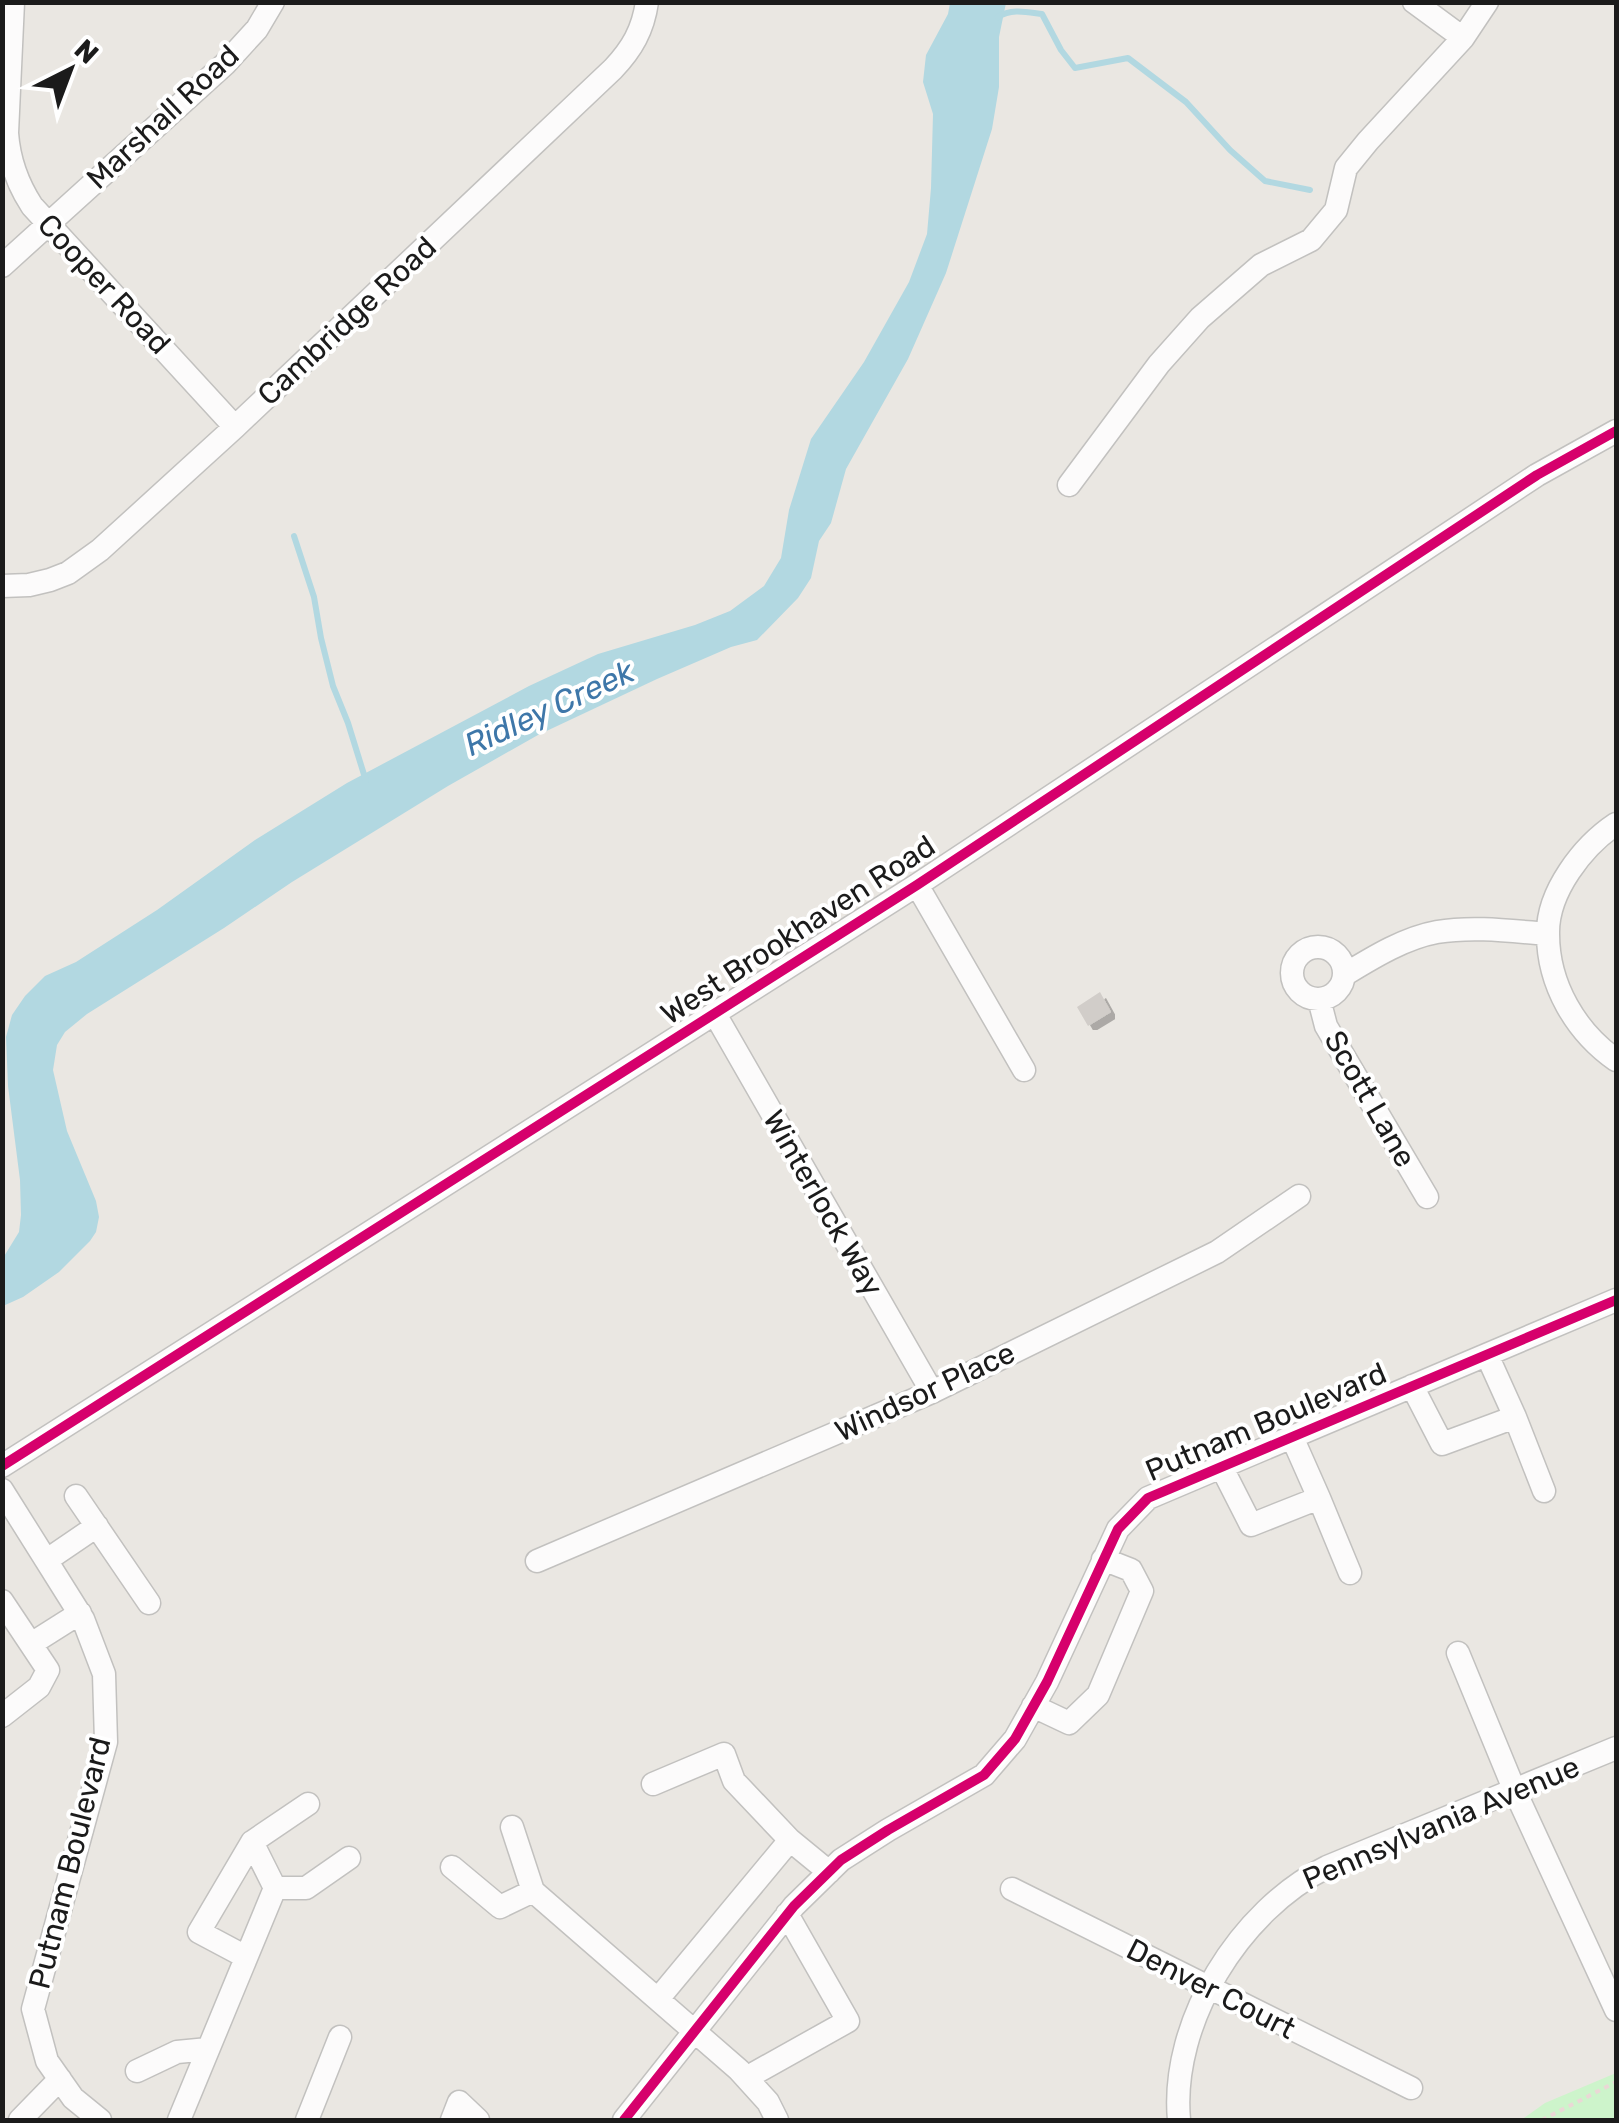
<svg xmlns="http://www.w3.org/2000/svg" width="1619" height="2123" font-family="Rubik,sans-serif">
	<defs>
		<filter id="shadow"><feDropShadow dx="6" dy="6" stdDeviation="0" flood-color="#0004"/></filter>
	</defs>
	<rect width="100%" height="100%" fill="#eae7e2"/>
	<path fill="#cdf4cb" d="M1616 2073V2120H1521L1545 2103Z"/>
	<path fill="#b2d8e1" d="M950 3H1006L999 37V87L992 129 946 273 908 359 846 469 831 523 819 541 811 578 798 598 757 640 731 647 657 679 538 735 448 786 292 882 224 928 87 1014 65 1032 57 1045 53 1070 67 1131 96 1201 99 1217 96 1232 90 1241 59 1272 23 1297 3 1306V1258L19 1232 21 1215 20 1180 8 1086 6 1037 12 1015 25 996 45 976 76 962 157 910 255 840 347 783 529 686 598 654 695 625 730 611 764 586 781 558 789 510 811 439 864 362 909 282 927 234 931 188 933 114 923 82 926 55 948 14Z"/>
	<g fill="none" stroke-linecap="round" stroke-linejoin="round">
		<path stroke="#b2d8e1" stroke-width="6" d="M998 17C1011 8 1027 12 1042 14L1061 50 1075 68 1128 58 1186 102 1230 150 1265 181 1310 190
			M294 536 314 597 321 638 333 686 348 723 366 781"/>
	</g>
	<path fill="#d1cdc9" filter="url(#shadow)" d="M1100 992 1111 1012 1088 1026 1077 1007Z"/>
	<g fill="none" stroke-linecap="round" stroke-linejoin="round">
		<g stroke="#c2c1bf" stroke-width="25">
			<path id="minor" d="M13 2 7 133C9 161 17 183 32 206L235 427
				M1414 2 1463 38
				M2 266 225 64 257 29 273 2
				M1069 485 1159 364 1200 318 1261 265 1311 240 1336 210 1346 168 1368 141 1463 38 1487 2
				M2 586 29 585 50 580 68 573 100 550 235 427 613 69C632 49 643 30 647 2
				M1616 824C1583 846 1547 892 1548 934 1548 985 1576 1032 1616 1060
				M917 885 1024 1070
				M1292 973a26 26 0 1 1 52 0a26 26 0 1 1-52 0Z
				M1344 975C1372 958 1404 938 1437 932 1473 926 1511 931 1548 934
				M1319 999 1326 1026 1427 1197
				M715 1014 932 1392
				M1412 1386 1442 1444 1515 1417 1487 1355
				M1515 1417 1544 1491
				M2 1466 917 885 1537 475 1616 431
				M1221 1466 1251 1525 1319 1498 1292 1437
				M2 1490 83 1619 104 1674 106 1742 33 2009 47 2061 73 2098 100 2120
				M76 1496 149 1603
				M1319 1498 1350 1573
				M47 1560 97 1526
				M537 1561 932 1392 1217 1252 1299 1196
				M2 1601 48 1670 39 1687 2 1716
				M31 1644 80 1613
				M1458 1653 1514 1789 1616 2010
				M1033 1706 1069 1723 1098 1695 1142 1591 1131 1570 1103 1559
				M653 1784 724 1754 734 1781 790 1840
				M512 1827 533 1891 739 2070 768 2102 777 2120
				M452 1867 500 1907 533 1891
				M275 1888 252 1842 308 1804
				M1012 1889 1411 2088
				M246 1957 199 1932 252 1842
				M658 1999 790 1840 829 1872
				M137 2071 177 2052 208 2049
				M746 2078 848 2021 787 1914
				M20 2120 60 2079
				M179 2120 275 1888H306L349 1858
				M307 2120 340 2037
				M452 2120 459 2102 478 2120
				M624 2120 794 1906 841 1860 888 1830 984 1775 1015 1739 1047 1682 1118 1529 1148 1498 1616 1300
				M1179 2120C1170 2022 1240 1910 1327 1867L1616 1748"/>
		</g>
		<path stroke="#ead8d6" stroke-width="4" stroke-dasharray="5 5" stroke-linecap="butt" d="M1542 2120 1616 2082"/>
		<use href="#minor" stroke="#fcfbfb" stroke-width="22"/>
		<g stroke="#fff" stroke-width="16">
			<path id="cycleway" d="M2 1466 917 885 1537 475 1616 431
				M624 2120 794 1906 841 1860 888 1830 984 1775 1015 1739 1047 1682 1118 1529 1148 1498 1616 1300"/>
		</g>
		<use href="#cycleway" stroke="#d6006c" stroke-width="10"/>
	</g>
	<g text-anchor="middle" stroke-width="8" stroke-linejoin="round" paint-order="stroke">
		<g font-size="30" fill="#1b1b1b" stroke="#fff">
			<text transform="translate(163 117) rotate(-43)" y="10">Marshall Road</text>
			<text transform="translate(104 284) rotate(47)" y="10">Cooper Road</text>
			<text transform="translate(347 321) rotate(-43)" y="10">Cambridge Road</text>
			<text transform="translate(798 930) rotate(-33)" y="10">West Brookhaven Road</text>
			<text transform="translate(1370 1099) rotate(60)" y="10">Scott Lane</text>
			<text transform="translate(823 1203) rotate(60)" y="10">Winterlock Way</text>
			<text transform="translate(925 1392) rotate(-25)" y="10">Windsor Place</text>
			<text transform="translate(1266 1422) rotate(-23)" y="10">Putnam Boulevard</text>
			<text transform="translate(1441 1823) rotate(-23)" y="10">Pennsylvania Avenue</text>
			<text transform="translate(70 1863) rotate(-76)" y="10">Putnam Boulevard</text>
			<text transform="translate(1211 1989) rotate(27)" y="10">Denver Court</text>
		</g>
		<g font-size="32" font-style="italic" fill="#3e77a9" stroke="#fff">
			<text transform="translate(549 708) rotate(-25)" y="11">Ridley Creek</text>
		</g>
	</g>
	<rect width="1619" height="2123" fill="none" stroke="#1b1b1b" stroke-width="10"/>
	<g transform="translate(70 70) rotate(42)" stroke="#ffffff" stroke-width="8" paint-order="stroke">
	<path d="M0-8L18 38L0 25L-18 38Z" fill="#1b1b1b"/>
	<text y="-15" font-size="28" font-weight="bold" text-anchor="middle" fill="#1b1b1b">N</text>
	</g>
</svg>
